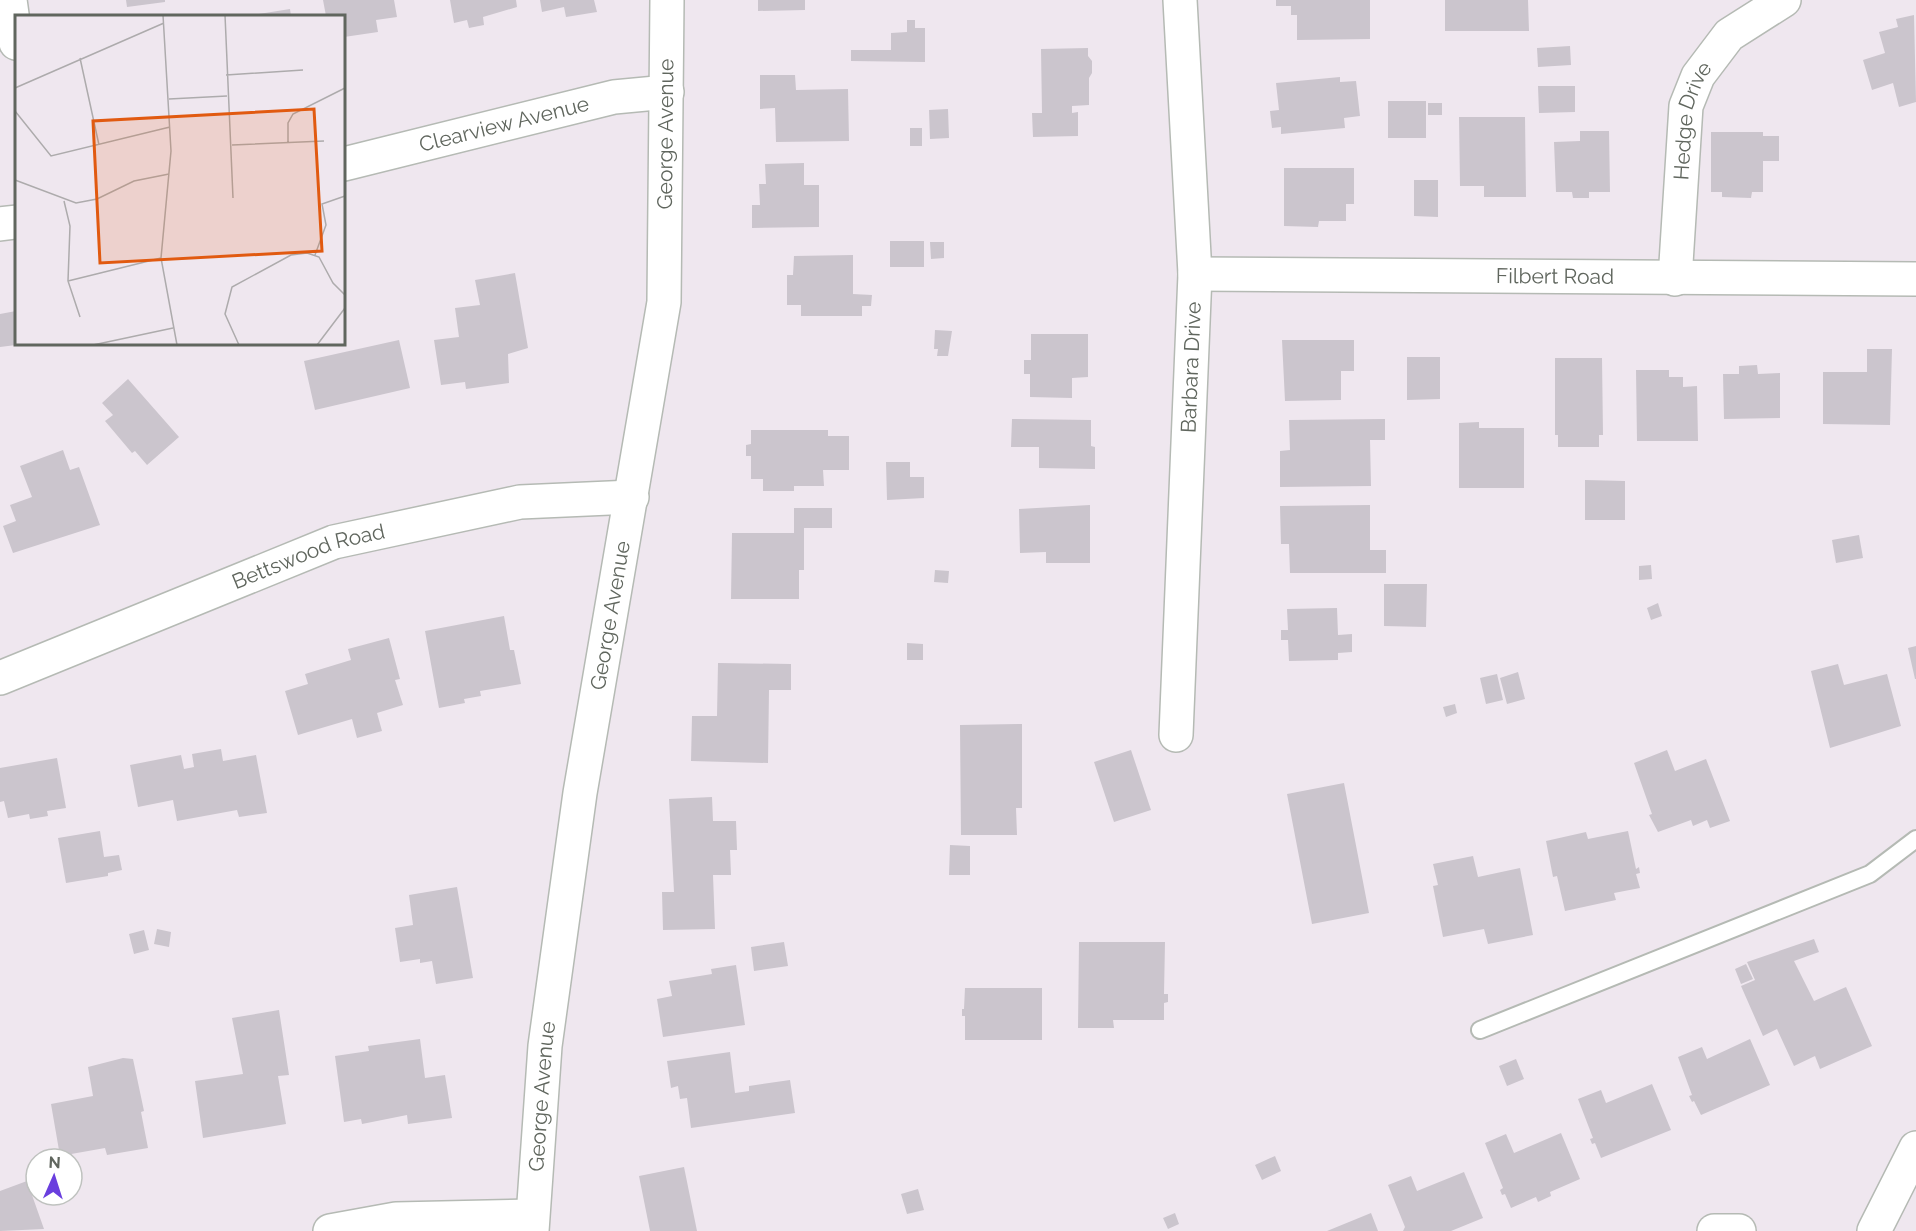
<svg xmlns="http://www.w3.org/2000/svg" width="1916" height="1231" font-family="Raleway,sans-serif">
	<rect width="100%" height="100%" fill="#efe7ef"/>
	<path fill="#cbc5cd" d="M126 0H165V2L127 7Z
		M323 0H394L397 17 376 20 378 32 344 37V16H326Z
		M450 0H516L517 7 483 17 484 25 469 28 467 20 454 23Z
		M540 0H594L597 12 566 17 564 7 542 12Z
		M758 0H805V10L758 11Z
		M1276 0H1370V39L1297 40V15H1291V6H1276Z
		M1445 0H1528L1529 31H1445Z
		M290 9 291 16H252V15Z
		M1914 15 1916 102 1899 107 1893 83 1872 90 1863 60 1885 53 1879 32 1898 27 1896 19Z
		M907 20H915V28H925V62L851 61V50H891V33L907 32Z
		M1570 46 1571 65 1538 67 1537 48Z
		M1088 48V56L1092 61V73L1089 78V105L1072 106V113L1078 112V136L1033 137 1032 113H1042L1041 49Z
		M760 75H795L796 90 848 89 849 141 776 142 775 108 760 109Z
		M1340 77V82L1356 81 1360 116 1344 118 1345 128 1281 134V127L1272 128 1270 111 1279 110 1276 83Z
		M1538 86H1575V112L1539 113Z
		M1388 101H1426V138H1388Z
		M1428 103H1442V115H1428Z
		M948 109 949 138 930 139 929 110Z
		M1459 117H1525L1526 197H1484V186H1460Z
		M910 128H922V146H910Z
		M1580 131H1609L1610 192H1589V198H1573L1572 192H1556L1554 142 1580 141Z
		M1711 132H1763V136H1779V161H1763V192H1752L1751 198 1722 197V192H1711Z
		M804 163V185H819V227L752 228V205H760L759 184H766L765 164Z
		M1284 168H1354V204H1346V221H1319L1318 227 1284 226Z
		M1414 180H1438V217L1414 216Z
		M890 241H924V267H890Z
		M930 242H944V258L931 259Z
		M853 255V294L872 295 871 306H862V316H801V305H787V275H793L794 256Z
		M515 273 528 348 508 354 509 383 466 389 465 382 441 385 434 340 459 337 455 308 480 305 475 280Z
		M16 311V345L0 347V314Z
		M935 330 952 331 948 356H937L938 349H934Z
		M1031 334H1088V377L1072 378V398L1030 397V374H1024V360H1031Z
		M399 340 410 388 315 410 304 361Z
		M1282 340H1354V371H1341V400L1285 401Z
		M1867 349H1892L1890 425 1823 424V372H1867Z
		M1407 357H1440V399L1407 400Z
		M1555 358H1602L1603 435H1599V447H1558V435H1555Z
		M1757 365 1758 374 1780 373V418L1724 419 1723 374H1739V366Z
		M1636 370H1669V377H1683V387L1697 386 1698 441H1637Z
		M128 379 179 437 147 465 135 451 132 453 105 421 113 415 102 403Z
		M1012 419 1091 420V446L1095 447V469L1039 468V447H1011Z
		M1385 419V440H1370L1371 486 1280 487V451L1290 450 1289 420Z
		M1479 422V428H1524V488H1459V423Z
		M751 430H828V436H849V470H823L824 486H794V491H763V479H751V456H746V445L751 444Z
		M63 450 70 470 79 467 100 525 13 553 3 526 16 521 10 505 32 497 20 466Z
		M886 462H910V477H924V498L887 500Z
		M1585 480 1625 481V520H1585Z
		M1090 505V563H1046V552L1020 553 1019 509Z
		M1370 505V550H1386V573H1290L1289 544H1281L1280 506Z
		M794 508H832V528H804V570H799V599H731L732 533H794Z
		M1859 535 1863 558 1836 563 1832 540Z
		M1651 565 1652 579 1639 580V566Z
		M935 570 949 571 948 583 934 582Z
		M1384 584H1427L1426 627 1384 626Z
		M1658 603 1662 616 1651 620 1647 608Z
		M1337 608 1338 635 1352 634V652L1338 653V660L1289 661 1288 640H1281V630H1288L1287 609Z
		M504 616 510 650H514L521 684 480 691 481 696 464 699 465 703 439 708 425 631Z
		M389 638 400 679 395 680 403 705 377 713 382 731 357 738 352 719 298 735 285 691 308 684 305 674 351 660 348 649Z
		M907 643 923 644V660H907Z
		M1916 646V679H1915L1908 648Z
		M718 663 791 664V690H769L768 763 691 761 692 716H717Z
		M1838 664 1844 685 1887 674 1901 726 1830 748 1811 671Z
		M1518 672 1525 699 1507 704 1500 678Z
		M1497 674 1503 700 1486 704 1480 678Z
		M1455 704 1457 713 1446 717 1443 707Z
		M1022 724V808H1016L1017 835H961L960 725Z
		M221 749 223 761 256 755 267 813 239 817 237 810 177 821 173 800 138 807 130 765 181 755 184 769 194 767 192 754Z
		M1131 750 1151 810 1114 822 1094 762Z
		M1667 750 1675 771 1706 759 1730 821 1710 828 1707 820 1693 826 1691 820 1658 832 1649 815 1652 814 1634 763Z
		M57 758 66 808 47 811 48 816 30 819 29 814 8 818 4 801 0 802V768Z
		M1344 783 1369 913 1312 924 1287 794Z
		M712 797 713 821H736L737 850H730L731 875H713L715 929 663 930 662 892H674L669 799Z
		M100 831 104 857 119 855 122 870 108 873V876L66 883 58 838Z
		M1628 831 1636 869 1639 867 1640 873 1636 874 1640 888 1614 893 1616 900 1565 911 1557 876 1553 877 1546 841 1586 832 1588 839Z
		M950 845 970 846V875H949Z
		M1473 856 1478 877 1520 868 1533 935 1488 944 1484 929 1443 937 1433 886 1438 885 1433 864Z
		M457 887 473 978 436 984 432 961 420 963V959L400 962 395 928 413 925 409 895Z
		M157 929 171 932 169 947 154 944Z
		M144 930 149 950 134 954 129 934Z
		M1814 939 1819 952 1794 961 1814 1001 1846 987 1872 1046 1820 1069 1815 1056 1794 1066 1777 1029 1763 1036 1741 986 1755 980 1747 962Z
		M784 942 788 966 754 971 751 947Z
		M1079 942H1165L1164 994H1168V1002L1164 1003V1020H1113L1114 1028H1078Z
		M1746 964 1753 979 1741 984 1735 969Z
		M736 965 745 1025 663 1037 657 999 672 996 669 981 712 974 711 969Z
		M965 988H1042V1040H965V1016H962V1009H964Z
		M279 1010 289 1075 278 1076 286 1124 203 1138 195 1081 243 1074 232 1018Z
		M420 1039 425 1078 445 1075 452 1118 408 1124 407 1115 362 1124 361 1119 344 1122 335 1056 369 1051 368 1046Z
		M1750 1039 1770 1085 1701 1115 1694 1101 1692 1102 1689 1096 1692 1095 1678 1057 1702 1047 1707 1059Z
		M730 1052 735 1093 749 1091V1086L790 1080 795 1113 691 1128 687 1098 680 1099 678 1086 671 1088 667 1061Z
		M123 1058 133 1059 144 1111 141 1112 148 1148 107 1155 105 1148 60 1156 51 1104 93 1096 88 1067Z
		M1516 1059 1524 1079 1507 1086 1499 1066Z
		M1652 1084 1671 1130 1601 1158 1595 1143 1592 1144 1590 1139 1593 1138 1578 1099 1601 1090 1606 1103Z
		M1561 1133 1580 1179 1550 1192 1551 1196 1538 1202 1536 1197 1511 1208 1505 1194 1502 1195 1500 1190 1503 1188 1485 1143 1506 1134 1514 1153Z
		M1275 1156 1281 1171 1262 1180 1255 1165Z
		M684 1167 697 1231H650L639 1176Z
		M1464 1172 1483 1218 1451 1231H1403L1405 1227 1388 1185 1411 1176 1417 1191Z
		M27 1181 44 1229 0 1231V1191Z
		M918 1189 924 1210 907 1214 901 1194Z
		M1175 1213 1179 1224 1168 1229 1163 1218Z
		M1371 1213 1378 1231H1327Z"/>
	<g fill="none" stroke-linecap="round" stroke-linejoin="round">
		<g stroke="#b5bab4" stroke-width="20">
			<path id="lane" d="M1480 1030 1870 874 1916 839"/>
		</g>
		<g stroke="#b5bab4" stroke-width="36">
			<g id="street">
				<path d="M10 0 16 43"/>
				<path id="s1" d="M344 164 614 97 667 92"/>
				<path d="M0 224 16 222"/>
				<path id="s2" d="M1195 274 1916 279"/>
				<path id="s3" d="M1675 279 1686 106 1698 76 1729 35 1784 0"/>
				<path id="s4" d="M0 678 334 542 520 502 632 497"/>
				<path id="s5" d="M1176 735 1195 274 1180 0"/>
				<path d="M330 1231 396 1219 531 1216"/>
				<path id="s6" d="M532 1231 545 1046 580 793 664 302 667 0"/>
				<path d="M1714 1231H1739"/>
				<path d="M1874 1231 1916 1148"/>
			</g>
		</g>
		<use href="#lane" stroke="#fff" stroke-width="16"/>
		<use href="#street" stroke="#fff" stroke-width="33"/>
	</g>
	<g text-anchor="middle" stroke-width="4.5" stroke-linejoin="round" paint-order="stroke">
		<g font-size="21" fill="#60665e" stroke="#fff">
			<text dy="7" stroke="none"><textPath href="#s3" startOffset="160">Hedge Drive</textPath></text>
			<text dy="7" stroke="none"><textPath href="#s1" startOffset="165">Clearview Avenue</textPath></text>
			<text dy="7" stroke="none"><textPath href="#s6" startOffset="1107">George Avenue</textPath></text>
			<text dy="7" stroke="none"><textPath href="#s2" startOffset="360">Filbert Road</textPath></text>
			<text dy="7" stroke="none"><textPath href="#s5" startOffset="368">Barbara Drive</textPath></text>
			<text dy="7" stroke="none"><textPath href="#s4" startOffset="332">Bettswood Road</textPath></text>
			<text dy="7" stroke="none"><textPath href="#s6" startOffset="621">George Avenue</textPath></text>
			<text dy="7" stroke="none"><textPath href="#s6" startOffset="135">George Avenue</textPath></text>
		</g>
	</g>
	<g transform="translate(15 15)">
		<rect width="330" height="330" fill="#efe7ef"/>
		<path fill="none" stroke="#adabac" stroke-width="1.5" d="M148 0 156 136 146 243 162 330M210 0 218 183M65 43 84 130M211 60 288 55M0 73 149 8M154 84 212 81M0 96 36 141 155 112M273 128V108L278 99 330 73M217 130 309 126M0 165 61 188 82 184 119 166 154 159M49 186 55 211 53 266 65 302M300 240 311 210 307 189 330 181M53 266 146 243M78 330 158 313M224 330 210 299 217 272 276 240 292 238 304 242 318 268 330 280M302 330 330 293"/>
		<path fill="#e15a10" fill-opacity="0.15" stroke="#e15a10" stroke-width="3" d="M299 94 307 236 85 248 78 106Z"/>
		<rect width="330" height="330" fill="none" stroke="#60665e" stroke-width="3"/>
	</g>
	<g transform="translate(54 1177) rotate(3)"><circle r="28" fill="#ffffff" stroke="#bfc2bf" stroke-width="1.5"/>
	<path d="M0-4.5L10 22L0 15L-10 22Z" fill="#6a3fde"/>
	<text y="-9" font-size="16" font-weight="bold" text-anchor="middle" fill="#60665e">N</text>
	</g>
</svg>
